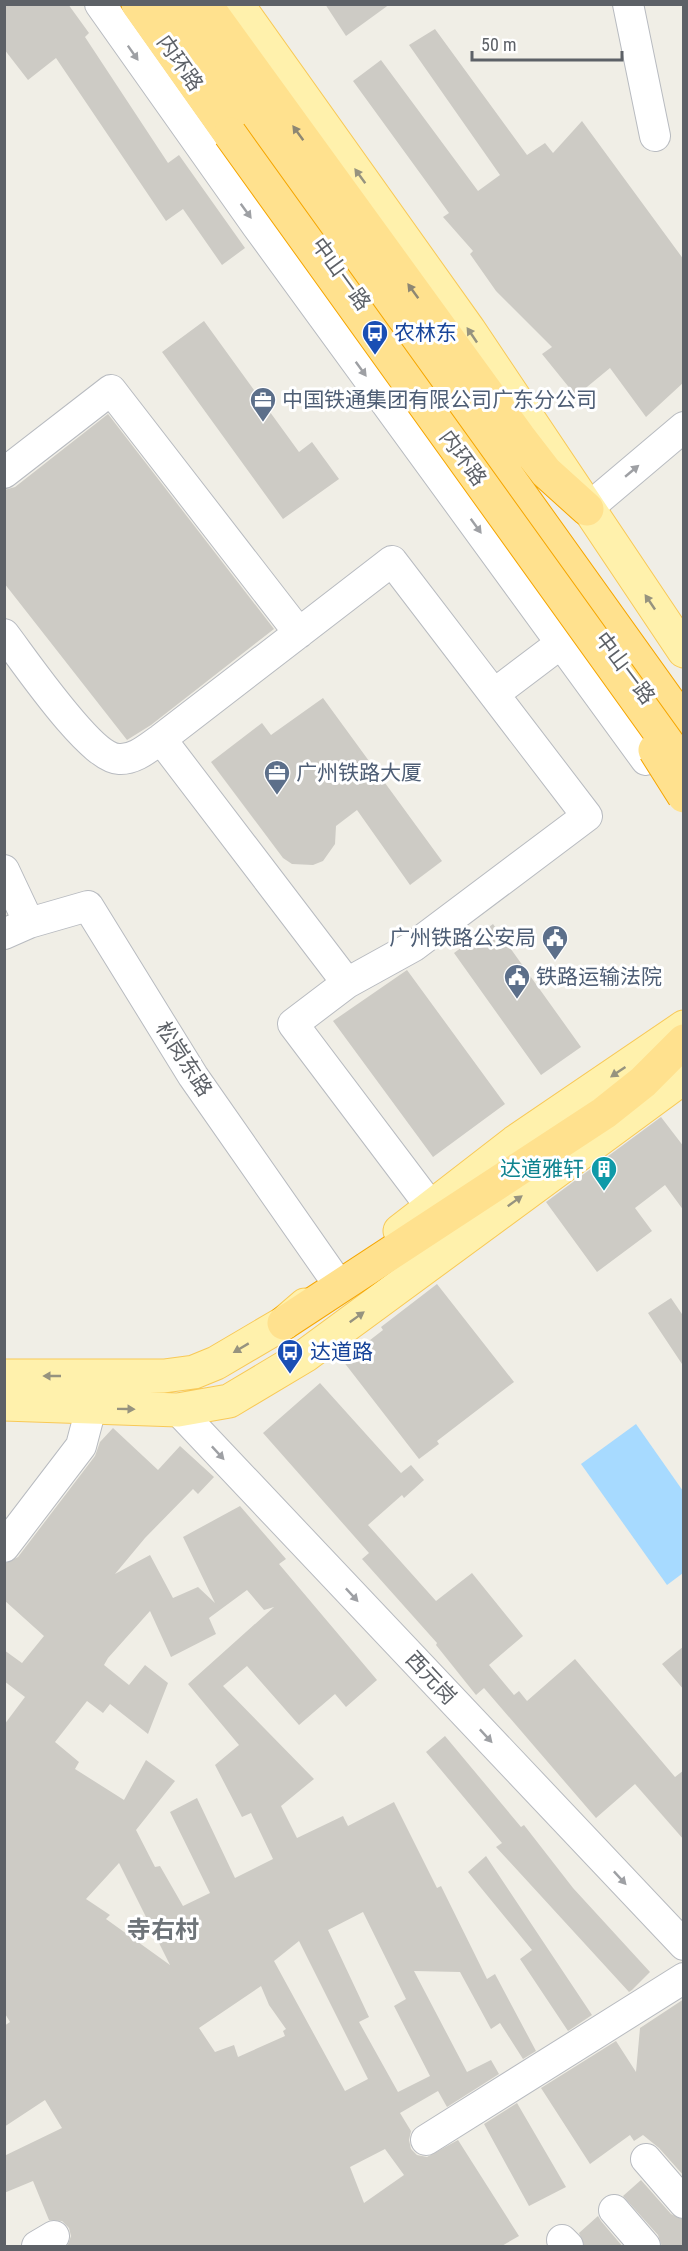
<svg xmlns="http://www.w3.org/2000/svg" width="688" height="2251" font-family="'Roboto Condensed','Noto Sans SC',sans-serif">
	<rect width="100%" height="100%" fill="#f0eee6"/>
	<path fill="#a7daff" d="M636 1424 683 1491V1573L667 1585 581 1464Z"/>
	<path fill="#cdcbc5" fill-rule="evenodd" d="M4 4H68L89 33 85 37 168 163 179 155 245 248 222 265 183 209 166 221 56 58 28 80 4 49Z
		M325 4H390L346 36Z
		M435 29 527 155 545 143 553 153 582 121 684 260V382L646 417 610 368 576 396 542 354 552 347 496 291 470 254 473 251 443 217 449 213 353 81 381 60 478 191 500 175 409 45Z
		M204 321 299 452 312 442 339 479 283 519 162 352Z
		M108 414 274 629 151 725 127 740 4 583V490L15 487Z
		M323 698 442 861 410 885 357 810 336 826 335 844 323 861 313 865 292 864 283 858 211 762 262 723 271 735Z
		M493 924 581 1047 541 1075 454 953Z
		M407 970 505 1104 433 1157 333 1021Z
		M661 1117 684 1147V1211L665 1185 635 1208 652 1231 597 1272 546 1202Z
		M437 1284 514 1382 437 1441 439 1444 419 1459 343 1361 383 1330 381 1327Z
		M671 1298 684 1317V1367L648 1313Z
		M320 1383 401 1473 411 1465 424 1480 404 1498 402 1495 368 1525 436 1601 472 1573 523 1636 489 1665 514 1695 519 1691 527 1701 575 1659 675 1777 684 1770V1840L635 1784 596 1818 484 1688 476 1695 436 1645 437 1643 362 1559 369 1553 263 1433Z
		M113 1428 158 1470 180 1446 214 1477 198 1494 193 1489 145 1538 115 1574 150 1555 173 1598 198 1587 215 1603 183 1537 240 1506 286 1559 279 1564 377 1680 346 1707 335 1694 299 1725 247 1666 223 1686 314 1779 281 1806 297 1838 343 1816 348 1826 394 1802 437 1888 441 1886 487 1979 495 1974 536 2051 523 2059 500 2023 491 2029 460 1972 414 1971 467 2072 491 2060 499 2074 447 2107 438 2091 400 2113 411 2131 409 2140 411 2149 417 2155 427 2157 458 2140 519 2236 500 2247H67L71 2236 69 2228 62 2221 49 2220 33 2181 4 2193V2156L62 2128 45 2100 4 2127V2026L10 2022 4 2012V1725L25 1697 4 1681V1650L22 1663 44 1636 4 1600V1564L18 1557 95 1456 100 1442ZM247 1590 264 1610 274 1607 188 1684 239 1745 215 1765 242 1817 251 1813 273 1859 235 1878 197 1798 170 1812 210 1893 183 1906 160 1866 155 1867 136 1830 175 1781 146 1760 124 1800 75 1769 79 1762 55 1742 87 1701 103 1713 110 1704 148 1734 168 1683 145 1665 129 1685 104 1665 108 1658 150 1611 171 1657 216 1634 209 1618ZM119 1863 170 1965 106 1919 110 1915 86 1899ZM363 1912 406 1999 394 2006 430 2076 398 2092 359 2022 369 2017 328 1930ZM299 1941 368 2079 345 2091 274 1961ZM261 1986 269 2005 286 2029 283 2031 285 2036 238 2057 234 2045 215 2052 199 2028ZM385 2149 404 2175 364 2203 350 2167Z
		M684 1646V1690L662 1664Z
		M445 1736 521 1827 524 1825 573 1888 650 1972 632 1990 629 1992 496 1847 502 1843 426 1752Z
		M486 1856 592 2015 568 2031 520 1959 532 1950 468 1872Z
		M684 1999V2176L659 2148 643 2135 634 2141 630 2135 590 2164 541 2088 616 2041 636 2072 640 2028Z
		M517 2103 566 2187 529 2206 484 2124Z
		M641 2180 671 2214 684 2220V2247H662L658 2235 623 2196Z
		M598 2216 601 2221 623 2247H585L579 2233Z"/>
	<g fill="none" stroke-linecap="round" stroke-linejoin="round">
		<g stroke="#b8bbc0" stroke-width="32">
			<path id="minor" d="M100 4 257 226 646 760
				M628 4 655 136
				M4 473 111 390 299 633
				M587 509 684 427
				M4 634C24 660 90 758 119 759 135 760 149 747 161 739L392 561 587 816 414 946 347 983 293 1024 431 1207
				M494 694 576 632
				M161 739 347 983
				M4 870 29 923
				M4 934 29 923 88 906 193 1076 336 1281
				M178 1410 684 1945
				M4 1547 81 1446 91 1408
				M426 2140 684 1978
				M646 2159 684 2203
				M614 2210 645 2246
				M562 2240 568 2246
				M37 2246 54 2236"/>
		</g>
		<g stroke="#f8c957" stroke-width="35">
			<path id="major" d="M237 4 469 330 684 651
				M400 1231 515 1142 684 1027
				M4 1376H164L194 1372 216 1363 284 1323 305 1305
				M4 1404 178 1410 229 1401 306 1355 684 1077"/>
		</g>
		<g stroke="#f6a600" stroke-width="35">
			<path id="highway" d="M138 4 230 134
				M170 4 684 723
				M205 4 519 437 546 472 587 509
				M284 1323 604 1113 643 1082 684 1041"/>
		</g>
		<use href="#minor" stroke="#fff" stroke-width="30"/>
		<use href="#major" stroke="#fff1ac" stroke-width="33"/>
		<use href="#highway" stroke="#ffe18e" stroke-width="33"/>
		<g stroke="#f6a600" stroke-width="35" stroke-linecap="butt">
			<path id="highway-bridge" d="M230 134 684 766
				M655 750 684 796"/>
		</g>
		<use href="#highway-bridge" stroke="#ffe18e" stroke-width="33"/>
	</g>
	<defs><path id="oneway-solid" d="M-6-.8H1V-3.2L6.5 0L1 3.2V.8H-6Z" transform="scale(1.5)"/></defs>
	<g fill="#9ea0a4">
		<use href="#oneway-solid" transform="translate(133 53) rotate(55)"/>
		<use href="#oneway-solid" transform="translate(246 211) rotate(54)"/>
		<use href="#oneway-solid" transform="translate(361 369) rotate(54)"/>
		<use href="#oneway-solid" transform="translate(632 471) rotate(-40)"/>
		<use href="#oneway-solid" transform="translate(476 526) rotate(54)"/>
		<use href="#oneway-solid" transform="translate(218 1453) rotate(47)"/>
		<use href="#oneway-solid" transform="translate(352 1595) rotate(47)"/>
		<use href="#oneway-solid" transform="translate(486 1736) rotate(47)"/>
		<use href="#oneway-solid" transform="translate(620 1878) rotate(47)"/>
	</g>
	<g fill="#8e8773">
		<use href="#oneway-solid" transform="translate(298 133) rotate(-126)"/>
		<use href="#oneway-solid" transform="translate(413 291) rotate(-126)"/>
	</g>
	<g fill="#96937f">
		<use href="#oneway-solid" transform="translate(360 176) rotate(-126)"/>
		<use href="#oneway-solid" transform="translate(472 335) rotate(-124)"/>
		<use href="#oneway-solid" transform="translate(650 602) rotate(-124)"/>
		<use href="#oneway-solid" transform="translate(618 1072) rotate(146)"/>
		<use href="#oneway-solid" transform="translate(515 1201) rotate(-36)"/>
		<use href="#oneway-solid" transform="translate(357 1317) rotate(-36)"/>
		<use href="#oneway-solid" transform="translate(241 1348) rotate(149)"/>
		<use href="#oneway-solid" transform="translate(52 1376) rotate(-180)"/>
		<use href="#oneway-solid" transform="translate(126 1409) rotate(1)"/>
	</g>
	<defs>
		<g id="bus-pin" transform="scale(1.35)"><path d="M0 17L-7.5 6A9.5 9.5 0 1 1 7.5 6Z" fill="#1a4fb4" stroke="#fff"/><path d="M-5-6H5V4H4V6H2V4H-2V6H-4V4H-5ZM-3.5-4V0h7V-4ZM-3.5 1.2v1.5H-2V1.2ZM2 1.2v1.5H3.5V1.2Z" fill="#fff"/></g>
		<g id="office-pin" transform="scale(1.35)"><path d="M0 17L-7.5 6A9.5 9.5 0 1 1 7.5 6Z" fill="#5c6f8a" stroke="#fff"/><path d="M-6-3h4V-5.5h4V-3h4V5H-6ZM-1-4.5V-3h2v-1.5ZM-6 0V1H6V0Z" fill="#fff"/></g>
		<g id="civic-pin" transform="scale(1.35)"><path d="M0 17L-7.5 6A9.5 9.5 0 1 1 7.5 6Z" fill="#5c6f8a" stroke="#fff"/><path d="M-.6-6.5H3V-4.5H.6V-3L4-1V1h2V6H-6V1h2V-1L-.6-3ZM-1.2 2.5V6h2.4V2.5Z" fill="#fff"/></g>
		<g id="building-pin" transform="scale(1.35)"><path d="M0 17L-7.5 6A9.5 9.5 0 1 1 7.5 6Z" fill="#0f9aa8" stroke="#fff"/><path d="M-4-6H4V6H1V3H-1V6H-4ZM-2.5-4.3h1.7v1.8h-1.7ZM.8-4.3h1.7v1.8H.8ZM-2.5-1h1.7V.8h-1.7ZM.8-1h1.7V.8H.8Z" fill="#fff"/></g>
	</defs>
	<g fill-rule="evenodd">
		<use href="#bus-pin" x="375" y="333"/>
		<use href="#office-pin" x="263" y="400"/>
		<use href="#office-pin" x="277" y="773"/>
		<use href="#civic-pin" x="555" y="938"/>
		<use href="#civic-pin" x="517" y="977"/>
		<use href="#building-pin" x="604" y="1169"/>
		<use href="#bus-pin" x="290" y="1352"/>
	</g>
	<g text-anchor="middle" stroke-width="6" stroke-linejoin="round" paint-order="stroke">
		<g font-size="21" fill="#5d6167" stroke="#fff">
			<text transform="translate(180 63) rotate(55)" y="7">内环路</text>
			<text transform="translate(341 274) rotate(54)" y="7">中山一路</text>
			<text transform="translate(463 458) rotate(54)" y="7">内环路</text>
			<text transform="translate(625 668) rotate(53)" y="7">中山一路</text>
			<text transform="translate(184 1059) rotate(57)" y="7">松岗东路</text>
			<text transform="translate(431 1678) rotate(47)" y="7">西元岗</text>
		</g>
		<g font-size="21" fill="#164399" stroke="#fff" text-anchor="start">
			<text x="394" y="340">农林东</text>
			<text x="310" y="1359">达道路</text>
		</g>
		<g font-size="21" fill="#4e5e75" stroke="#fff" text-anchor="start">
			<text x="282" y="407">中国铁通集团有限公司广东分公司</text>
			<text x="296" y="780">广州铁路大厦</text>
			<text x="536" y="945" text-anchor="end">广州铁路公安局</text>
			<text x="536" y="984">铁路运输法院</text>
		</g>
		<g font-size="21" fill="#0d838f" stroke="#fff" text-anchor="end">
			<text x="584" y="1176">达道雅轩</text>
		</g>
		<g font-size="24" font-weight="bold" fill="#6e7479" stroke="#fff">
			<text x="163" y="1938">寺右村</text>
		</g>
	</g>
	<rect width="688" height="2251" fill="none" stroke="#5d6167" stroke-width="12"/>
	<path d="M472 51v9h150v-9" fill="none" stroke="#5d6167" stroke-width="3"/>
	<text x="481" y="51" font-size="18" fill="#5d6167" stroke="#ffffff" stroke-width="4.5" paint-order="stroke">50 m</text>
</svg>
